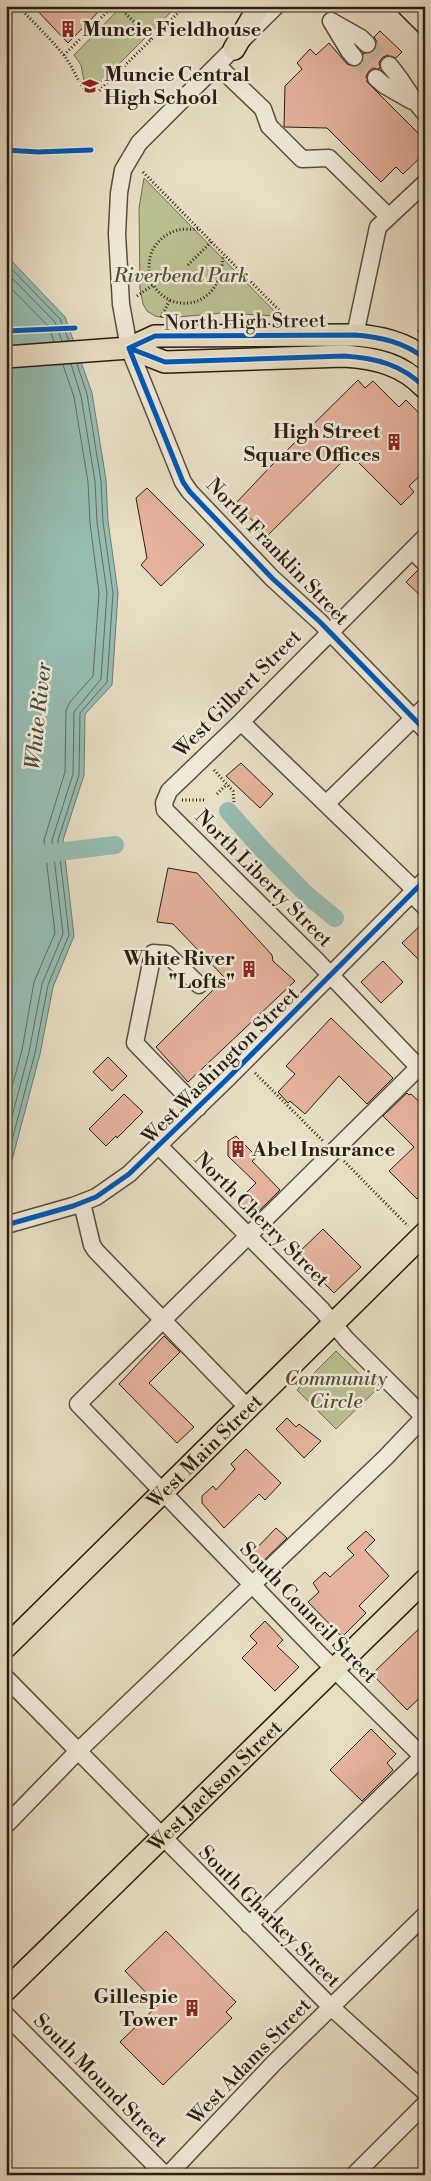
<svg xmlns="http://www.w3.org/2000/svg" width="431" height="2181" font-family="'Libre Bodoni',serif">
	<rect width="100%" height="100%" fill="#e6ddc3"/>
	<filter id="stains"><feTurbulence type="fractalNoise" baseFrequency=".004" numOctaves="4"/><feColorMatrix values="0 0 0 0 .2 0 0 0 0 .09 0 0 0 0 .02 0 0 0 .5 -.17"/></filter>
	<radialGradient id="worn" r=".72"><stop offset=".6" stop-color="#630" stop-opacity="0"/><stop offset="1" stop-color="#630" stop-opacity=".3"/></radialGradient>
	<path fill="#babf90" stroke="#726e50" d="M122 6H177L98 85 84 81 81 65 74 55Z
		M144 178 277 314V316L222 313 166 318 155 316 147 311 143 304 140 288 139 208Z
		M336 1351 376 1390 336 1429 297 1390Z"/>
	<path fill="#96bcb1" stroke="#6b7d71" d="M6 255 65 317 92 393 106 480 108 521 118 593 112 685 85 714 84 775 63 840 74 936 53 987 40 1054 6 1183Z"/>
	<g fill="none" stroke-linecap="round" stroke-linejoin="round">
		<path stroke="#606d61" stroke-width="1" d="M6 263 60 319 69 341
			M6 272 55 322 62 341
			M6 283 49 327 54 342
			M6 1109 22 1050 34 982 55 933 44 840 65 772 66 710 70 702 93 676 99 593 90 523 88 482 74 397 63 365
			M6 1139 29 1052 42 984 63 934 52 840 73 774 74 712 101 679 107 593 97 522 95 481 81 396 71 364
			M6 1163 35 1053 48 985 69 935 58 840 79 775 80 713 107 682 113 593 103 522 101 481 87 394 77 364"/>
		<path stroke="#96bcb1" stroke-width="18" d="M228 811 259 846 307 895 335 918
			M42 854 115 845"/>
	</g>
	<path fill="#e5b29d" stroke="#2a1e11" d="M33 6H104L68 43Z
		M380 31 402 52 396 58 388 55 383 57 379 62 380 69 373 68 369 71 366 76 367 82 425 140V153L403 174 396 167 381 182 327 128 284 127 285 86 302 69 297 63 310 49 316 55 329 43 347 64 356 67 363 61V53L369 54 374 51 377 42 374 37Z
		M358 380 365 388 373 381 399 407 406 400 425 419V471L409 486 414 492 401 505 350 454 265 538 254 527 256 524 235 504 271 466Z
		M147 488 204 545 161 586 141 565 147 558 136 498Z
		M418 570 425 573V600L406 582Z
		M241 763 273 794 260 808 226 776Z
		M168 868 197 873 272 955 273 961 295 981 188 1082 156 1047 225 978 173 924 157 922Z
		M425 921V966L402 943Z
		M383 961 403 982 381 1003 361 982Z
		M331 1018 393 1078 367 1104 339 1076 305 1114 290 1101 288 1103 278 1092 295 1074 286 1066Z
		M108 1057 127 1076 112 1091 93 1072Z
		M407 1093 409 1095 411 1094 425 1107V1191L417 1199 389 1171 414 1147 383 1116Z
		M124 1094 143 1112 117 1138 116 1136 106 1146 89 1129Z
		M236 1136 257 1157 252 1161 280 1190 255 1215 251 1211 248 1214 236 1203 256 1183 228 1156V1141Z
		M323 1229 361 1267 334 1293 296 1255Z
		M164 1336 180 1352 149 1383 194 1427 177 1443 119 1384Z
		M287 1418 296 1427 299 1424 321 1441 304 1458 276 1429Z
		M246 1449 281 1483 265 1500 259 1494 224 1528 202 1503V1496L213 1486 216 1490 235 1469 231 1464Z
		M276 1528 287 1538 259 1565 250 1555Z
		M366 1531 375 1540 365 1550 389 1576 359 1606 366 1613 342 1637 308 1602 319 1592 313 1583 325 1572 330 1577 354 1555 347 1548Z
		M265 1621 283 1640 277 1646 299 1667 275 1691 242 1658 257 1643 250 1636Z
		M425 1623V1693L407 1710 372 1674Z
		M371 1729 396 1754 387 1763 393 1770 362 1801 330 1770Z
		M166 1931 236 2002 226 2012 232 2018 163 2085 120 2042 158 2005 125 1971Z"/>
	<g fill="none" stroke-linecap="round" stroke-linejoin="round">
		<path stroke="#c0b79f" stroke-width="16" stroke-dasharray="16 8" stroke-linecap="butt" d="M367 44 389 65
			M354 57 376 78"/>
		<g stroke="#594e3e" stroke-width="19">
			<path id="minor" d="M276 6 139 143 123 170 119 193 117 234 121 304 129 348 183 482 190 492 272 578 320 622 425 730
				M331 21 361 38 367 44
				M331 21 349 51 354 57
				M217 65 263 109 269 126 302 159 329 158 389 217
				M389 65C403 80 410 98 425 113
				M376 78 384 85 412 101
				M355 335 378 227 425 183
				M425 537 241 722 169 791 164 803 165 810 318 962 425 1074
				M412 550 425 563
				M241 722 415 890
				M326 804 425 707
				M412 894 425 907
				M425 1061 78 1404 321 1656 425 1759
				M198 1108 135 1043 153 953 167 954 199 985
				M159 1146 322 1310 347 1340 425 1418
				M82 1203 92 1245 96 1251 248 1408
				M6 1225 73 1206 96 1197 129 1174 226 1080 425 880
				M6 1678 331 2007 425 2092
				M6 1825 77 1752 385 1458 425 1416
				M249 1925 425 1754
				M6 2015 165 2175
				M168 2175 273 2064 425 1915
				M354 2175 425 2104"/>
		</g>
		<g stroke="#2a1e11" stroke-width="24">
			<g id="major">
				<path d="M408 6 425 23"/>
				<path d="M234 49 259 6"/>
				<path d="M129 348 165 362 344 356C375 358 402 364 425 388"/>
				<path d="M6 357 129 348 155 336 355 335C380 337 405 342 425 359"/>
				<path id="s1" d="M6 1647 425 1233"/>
				<path id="s2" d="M6 1990 425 1580"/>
			</g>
		</g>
		<path stroke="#2a1e11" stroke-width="3" stroke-dasharray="1 2.5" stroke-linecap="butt" d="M18 6C34 23 52 40 66 58 74 69 77 82 87 91H99L185 6
			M118 6 151 39
			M64 55 113 6
			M143 172C190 220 236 267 283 314L284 318
			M198 229C190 230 182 228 175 231 165 234 154 244 151 254 135 309 221 329 223 255
			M188 265 212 241
			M137 296 153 285
			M161 317 170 300
			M418 332 425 326
			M214 770 233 791 234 802
			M217 794 227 784
			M182 800H204
			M227 849 234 842
			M255 1073 323 1141
			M344 1161 408 1226"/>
		<use href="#minor" stroke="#efe9d8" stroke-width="16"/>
		<use href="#major" stroke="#e6ddc3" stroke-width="21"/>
		<g stroke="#efe9d8" stroke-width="8">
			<path id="cycleway" d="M6 150 38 152 91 150
				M6 331 75 328
				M129 348 183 482 190 492 272 578 320 622 425 730
				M129 348 165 362 344 356C375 358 402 364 425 388
				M129 348 155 336 355 335C380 337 405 342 425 359
				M6 1225 73 1206 96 1197 129 1174 226 1080 425 880"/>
		</g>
		<use href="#cycleway" stroke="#0057b8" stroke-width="5"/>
	</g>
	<defs>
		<g id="building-bare" transform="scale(1.35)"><path d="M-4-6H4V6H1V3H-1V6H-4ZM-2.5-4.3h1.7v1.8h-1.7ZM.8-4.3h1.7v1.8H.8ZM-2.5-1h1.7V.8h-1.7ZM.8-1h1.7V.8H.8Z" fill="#8f2418" stroke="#efe9d8" stroke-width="2.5" paint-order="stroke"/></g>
		<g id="school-bare" transform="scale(1.35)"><path d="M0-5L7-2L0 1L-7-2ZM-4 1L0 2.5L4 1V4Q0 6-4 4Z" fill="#8f2418" stroke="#efe9d8" stroke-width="2.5" paint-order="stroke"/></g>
	</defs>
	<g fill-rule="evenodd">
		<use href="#building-bare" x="68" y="29"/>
		<use href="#school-bare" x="90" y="86"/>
		<use href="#building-bare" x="394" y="442"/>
		<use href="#building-bare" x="249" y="969"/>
		<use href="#building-bare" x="238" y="1149"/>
		<use href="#building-bare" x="192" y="2008"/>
	</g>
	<g text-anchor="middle" stroke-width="5" stroke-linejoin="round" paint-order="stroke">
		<g font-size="20" font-weight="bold" fill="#2a1e11" stroke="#efe9d8" text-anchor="start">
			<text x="82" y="36">Muncie Fieldhouse</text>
			<text x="104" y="81">Muncie Central<tspan x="104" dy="23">High School</tspan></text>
			<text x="380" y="438" text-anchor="end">High Street<tspan x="380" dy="23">Square Offices</tspan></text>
			<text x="235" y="965" text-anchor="end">White River<tspan x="235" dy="23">"Lofts"</tspan></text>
			<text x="252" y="1156">Abel Insurance</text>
			<text x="178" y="2003" text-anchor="end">Gillespie<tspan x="178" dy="23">Tower</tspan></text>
		</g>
		<g font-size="20" font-style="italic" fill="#554e37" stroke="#efe9d8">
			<text x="181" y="282">Riverbend Park</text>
			<text x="336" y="1385">Community<tspan x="336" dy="23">Circle</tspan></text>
		</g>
		<g font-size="20" fill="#2a1e11" stroke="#efe9d8">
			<text transform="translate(245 321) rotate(-1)" y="7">North High Street</text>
			<text transform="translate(278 551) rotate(46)" y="7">North Franklin Street</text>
			<text transform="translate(237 693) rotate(-45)" y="7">West Gilbert Street</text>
			<text transform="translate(264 878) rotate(45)" y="7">North Liberty Street</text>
			<text transform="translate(220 1065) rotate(-45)" y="7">West Washington Street</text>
			<text transform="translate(262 1219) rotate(45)" y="7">North Cherry Street</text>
			<text dy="7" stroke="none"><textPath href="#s1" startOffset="279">West Main Street</textPath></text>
			<text transform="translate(309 1612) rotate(46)" y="7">South Council Street</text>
			<text dy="7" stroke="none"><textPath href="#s2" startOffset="292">West Jackson Street</textPath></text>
			<text transform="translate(270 1916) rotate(45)" y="7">South Gharkey Street</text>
			<text transform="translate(249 2061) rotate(-46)" y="7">West Adams Street</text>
			<text transform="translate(101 2080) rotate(45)" y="7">South Mound Street</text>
		</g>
		<g font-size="21" font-style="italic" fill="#4a4d41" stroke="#efe9d8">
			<text transform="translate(38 716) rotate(-84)" y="7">White River</text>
		</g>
	</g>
	<rect width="431" height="2181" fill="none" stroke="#e6ddc3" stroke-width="25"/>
	<rect x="8" y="8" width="416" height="2166" fill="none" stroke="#2a1e11" stroke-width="2.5"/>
	<rect x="12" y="12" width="406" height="2156" fill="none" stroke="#2a1e11"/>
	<rect width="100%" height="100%" filter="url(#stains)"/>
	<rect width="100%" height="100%" fill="url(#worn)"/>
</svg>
